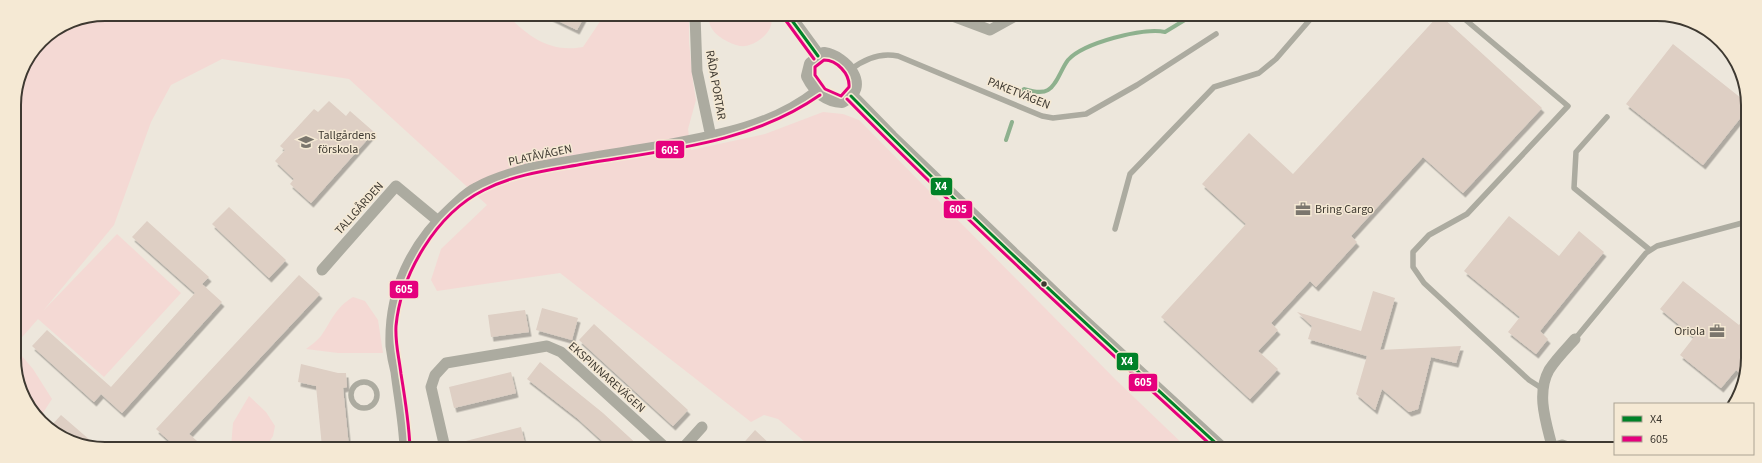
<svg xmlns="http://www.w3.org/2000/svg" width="1762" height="463" font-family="'Source Sans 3',sans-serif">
	<defs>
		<filter id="shadow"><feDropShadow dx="2.5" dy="4.5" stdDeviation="0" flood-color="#0004"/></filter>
	</defs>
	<rect width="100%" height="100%" fill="#ede7dc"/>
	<path fill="#f4d9d4" d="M105 14H506C529 37 550 53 583 47L603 17 613 15H689V42L693 82 696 100 688 129 691 150 765 134 823 112 843 114 859 120 1116 380 1187 448H812L778 419 764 415 751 422 560 273 437 291 431 280 441 249 487 205 349 79 222 59 171 85 151 122 114 225 43 311 117 234 181 293 104 377 38 319 16 344 14 99 21 70 41 41 71 21Z
		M709 15H770C778 30 754 48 740 46 730 44 715 36 711 27 709 24 709 18 709 15Z
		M353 297 365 301 378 320 383 353H338L306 349C311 345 317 341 321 336 332 320 335 308 353 297Z
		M16 349 33 369 52 399 39 419 16 376Z
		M249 396 266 412 275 426 273 436 266 447H231L233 423Z"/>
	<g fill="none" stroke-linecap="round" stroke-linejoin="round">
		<path stroke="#8eb18e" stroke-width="4" d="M1020 92 1024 89C1031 91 1041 94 1048 90 1057 85 1061 69 1068 60 1083 43 1144 27 1165 32L1193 15
			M1006 140 1012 122"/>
	</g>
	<path fill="#decfc4" filter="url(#shadow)" d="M546 15H585L577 30Z
		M1438 16H1441L1542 108 1463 193 1423 157 1351 236 1357 242 1316 287 1310 281 1271 323 1278 330 1258 351 1278 369 1250 399 1161 317 1246 224 1202 184 1249 133 1293 174Z
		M1673 44 1746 102V111L1703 165 1626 104Z
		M329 101 346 116 350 111 374 132 311 203 290 184 294 179 275 161 285 150 280 146 314 109 318 112Z
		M229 207 286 260 269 278 212 224Z
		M1509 216 1559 256 1579 231 1604 252 1540 331 1548 339 1536 354 1508 332 1520 317 1464 271Z
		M147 221 209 277 202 284 222 302 122 413 101 394 94 402 32 346 47 330 111 387 195 293 132 237Z
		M299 275 320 294 189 434 204 447H176L156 429Z
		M1683 281 1739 325 1746 316 1745 377 1736 370 1721 388 1680 355 1694 337 1660 309Z
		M1373 291 1395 298 1380 350 1461 346 1456 363 1431 357 1418 409 1409 412 1382 389 1375 410 1356 394 1367 356 1308 339 1312 326 1297 312 1361 331Z
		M542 308 578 318 572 340 536 330Z
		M525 310 529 332 491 337 488 315Z
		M594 324 688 410 673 426 579 340Z
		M540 362 603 413 641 448H610L577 418 527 379Z
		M301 364 338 373H346L347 387 343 388 349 447H322L316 386 298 382Z
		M511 372 516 393 454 408 449 387Z
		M61 415 98 447H87L50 427Z
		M521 427 526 448H455L454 444Z
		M755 430 774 448H739Z"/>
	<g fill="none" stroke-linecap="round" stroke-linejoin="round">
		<path stroke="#acaba0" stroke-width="5.5" d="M1461 16 1568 106 1467 214 1429 235 1413 252V267L1424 283 1529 380 1543 389
			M850 70C864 59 880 52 898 56L1042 116 1053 118 1086 114 1137 85 1216 34
			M1607 117 1576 152 1574 188 1650 250
			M1115 229 1130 174 1214 87 1259 73 1276 59 1314 15
			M1575 339 1646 253 1657 246 1746 222
			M351 395a13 13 0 1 1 26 0a13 13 0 1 1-26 0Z"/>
		<path stroke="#acaba0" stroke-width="11" d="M695 15 697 71 711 137
			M950 15 990 30 1017 15
			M322 270 396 186 437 220
			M1552 446C1546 422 1536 394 1549 370 1556 359 1566 349 1575 339
			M405 448C404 422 399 397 396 372 394 364 392 354 391 346 389 291 412 243 452 207 460 200 467 192 476 188 492 179 509 174 527 169 568 161 609 155 650 148 709 137 769 129 817 91
			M445 448 431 387 435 375 446 363 547 346 561 352 666 448
			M683 448 702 427
			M1546 449 1562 445 1574 449"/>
		<path stroke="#acaba0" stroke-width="14" d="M788 15 818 56
			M824 54C845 57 871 87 842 101 826 100 815 90 808 76L811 64Z
			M851 96 891 137 1069 308 1221 448"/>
		<g stroke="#f5e9d4" stroke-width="6">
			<path id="bus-1" d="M788 15 818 56
				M851 96C970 218 1096 333 1221 448"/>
		</g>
		<g stroke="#f5e9d4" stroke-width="6">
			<path id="bus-2" d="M784 18 814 59
				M824 60C837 60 850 74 849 87L841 96 825 89 815 75V67Z
				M847 99C965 220 1090 334 1214 448
				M410 448C409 423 405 398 401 374 399 357 395 343 396 326 401 274 436 214 484 190 515 174 550 170 583 164 665 150 750 144 820 95"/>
		</g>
		<use href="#bus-1" stroke="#008228" stroke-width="3"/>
		<use href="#bus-2" stroke="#e5007d" stroke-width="3"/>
	</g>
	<defs>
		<g id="school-bare" transform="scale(1.2)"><path d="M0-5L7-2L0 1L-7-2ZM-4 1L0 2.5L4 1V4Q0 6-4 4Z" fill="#7b766d" stroke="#f5e9d4" stroke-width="2.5" paint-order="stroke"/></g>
		<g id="office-bare" transform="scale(1.2)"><path d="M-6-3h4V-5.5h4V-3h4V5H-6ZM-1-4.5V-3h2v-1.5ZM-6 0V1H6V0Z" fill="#7b766d" stroke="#f5e9d4" stroke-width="2.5" paint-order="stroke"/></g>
	</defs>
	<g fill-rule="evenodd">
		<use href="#school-bare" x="306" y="142"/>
		<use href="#office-bare" x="1303" y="209"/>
		<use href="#office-bare" x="1717" y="331"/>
	</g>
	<circle fill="#3e3931" stroke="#f5e9d4" stroke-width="1.5" cx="1044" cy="284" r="3.5"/>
	<g text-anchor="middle" stroke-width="3" stroke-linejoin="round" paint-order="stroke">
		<g font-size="12" fill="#3e3931" stroke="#f5e9d4">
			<text transform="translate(716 85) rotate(80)" y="4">RÅDA PORTAR</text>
			<text transform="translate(1019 93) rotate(22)" y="4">PAKETVÄGEN</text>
			<text transform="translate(540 155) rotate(-12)" y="4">PLATÅVÄGEN</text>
			<text transform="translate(359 208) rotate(-48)" y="4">TALLGÅRDEN</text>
			<text transform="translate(607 377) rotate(42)" y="4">EKSPINNAREVÄGEN</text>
		</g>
		<g font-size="12" fill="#3e3931" stroke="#f5e9d4" text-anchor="start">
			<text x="318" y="139">Tallgårdens<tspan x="318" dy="14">förskola</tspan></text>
			<text x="1315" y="213">Bring Cargo</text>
			<text x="1705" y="335" text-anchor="end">Oriola</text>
		</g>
	</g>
	<path d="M0 0H1762V463H0ZM105 21H1657A84 84 0 0 1 1741 105V358A84 84 0 0 1 1657 442H105A84 84 0 0 1 21 358V105A84 84 0 0 1 105 21Z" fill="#f5e9d4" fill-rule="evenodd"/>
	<path fill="none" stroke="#3e3931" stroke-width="2" d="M105 21H1657A84 84 0 0 1 1741 105V358A84 84 0 0 1 1657 442H105A84 84 0 0 1 21 358V105A84 84 0 0 1 105 21Z"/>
	<g stroke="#f5e9d4" stroke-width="1.5">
		<rect x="655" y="140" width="30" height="19" rx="4" fill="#e5007d"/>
		<rect x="930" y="177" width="23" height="19" rx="4" fill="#008228"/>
		<rect x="943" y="200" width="30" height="19" rx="4" fill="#e5007d"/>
		<rect x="389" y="280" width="30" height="19" rx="4" fill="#e5007d"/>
		<rect x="1116" y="352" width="23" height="19" rx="4" fill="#008228"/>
		<rect x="1128" y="373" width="30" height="19" rx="4" fill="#e5007d"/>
	</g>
	<g font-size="11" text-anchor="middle" font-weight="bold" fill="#fff">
		<text x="670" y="154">605</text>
		<text x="941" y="190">X4</text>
		<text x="958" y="213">605</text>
		<text x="404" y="293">605</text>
		<text x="1127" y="365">X4</text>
		<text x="1143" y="386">605</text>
	</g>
	<rect x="1614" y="403" width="140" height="52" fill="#f5e9d4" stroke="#aca393"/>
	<rect x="1622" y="416" width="20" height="6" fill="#008228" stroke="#aca393"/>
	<text x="1650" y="423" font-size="12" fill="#3e3931">X4</text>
	<rect x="1622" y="436" width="20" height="6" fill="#e5007d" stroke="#aca393"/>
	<text x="1650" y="443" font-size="12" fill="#3e3931">605</text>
</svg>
